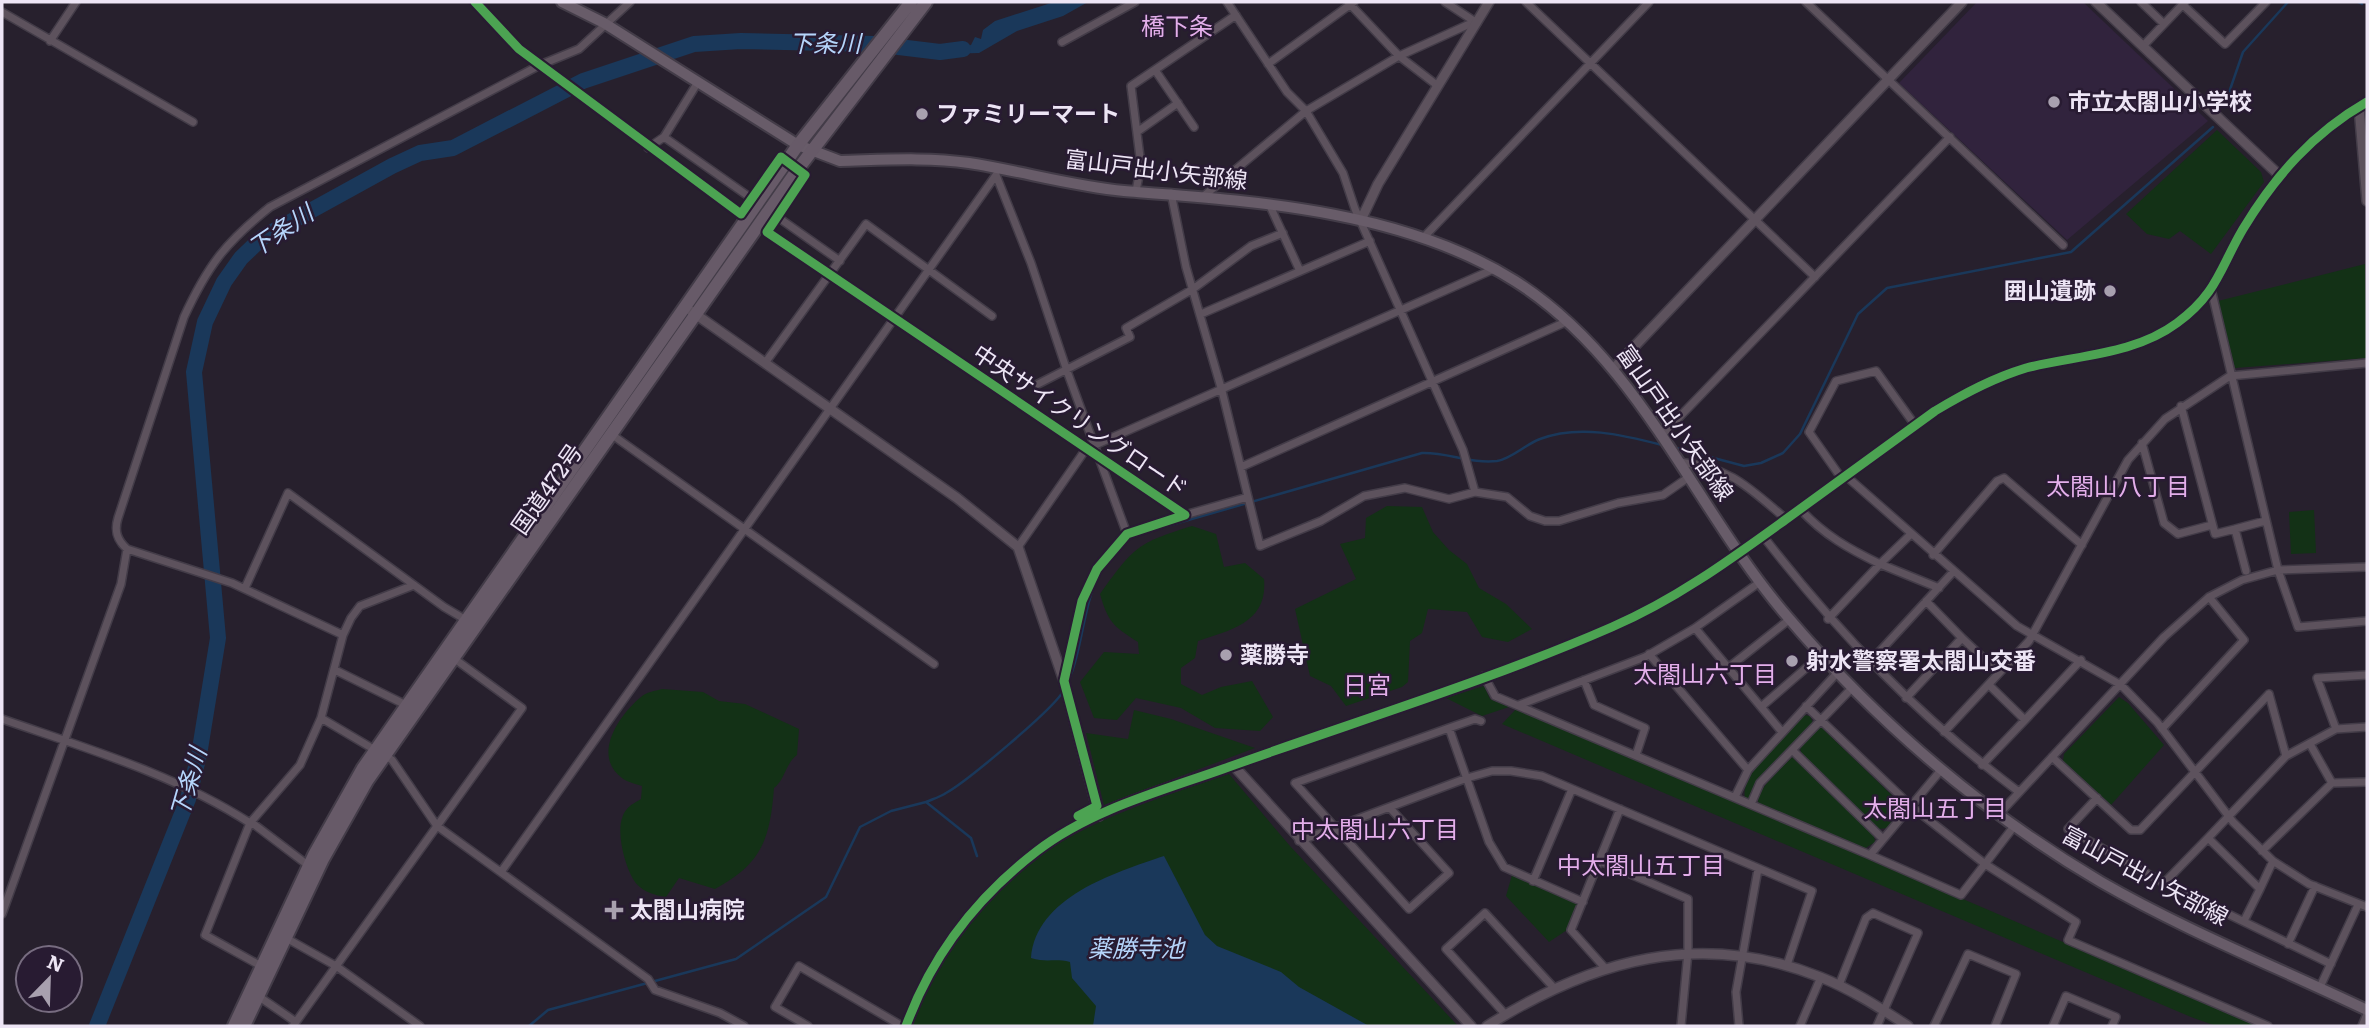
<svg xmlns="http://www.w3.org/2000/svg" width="2369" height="1028" font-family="Literata,'Noto Sans JP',serif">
	<rect width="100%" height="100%" fill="#27202d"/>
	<path fill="#31233d" d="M1977 2H2083L2208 121 2067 240 1899 83Z"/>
	<path fill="#133116" d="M2217 130 2261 172 2264 182 2211 254 2180 231 2169 239 2147 234 2126 214Z
		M2365 264 2367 358 2235 368 2218 301Z
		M1387 506 1422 507 1433 532 1449 550 1467 564 1479 588 1506 604 1532 629 1508 642 1482 637 1467 612 1428 609 1422 633 1410 641 1408 682 1402 687 1346 706 1331 686 1310 676 1295 609 1356 579 1340 544 1365 538 1366 518Z
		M2314 510 2316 553 2291 554 2289 512Z
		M1192 526 1216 534 1224 567 1245 563 1264 579C1268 622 1232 630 1198 641L1195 658 1181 668V684L1202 695 1221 687 1252 681 1273 717 1260 731 1215 728 1181 708 1136 698 1117 720 1094 718 1080 682 1104 652 1139 654 1138 642C1113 626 1108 622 1100 594 1134 547 1137 543 1192 526Z
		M1484 686 1490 699 1509 707 1482 716 1446 698Z
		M662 689 703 692 719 701 745 704 799 729 797 755C785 764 785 780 774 788 770 839 762 864 715 889L679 878 666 897C653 895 640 891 633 879 624 863 613 824 627 809 630 805 636 802 641 799L642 786C636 784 627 782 622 778 591 755 620 714 641 697 646 692 655 691 662 689Z
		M2119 697 2128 703 2164 745 2111 805 2063 761 2064 754Z
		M1517 708 2259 1026H2216L2191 1017 1502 724Z
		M1134 710 1171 719 1255 748 1104 805 1086 733 1128 739Z
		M1803 715 1810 716 1813 723 1758 779 1750 798H1745C1739 775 1788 732 1803 715Z
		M1820 726 1902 805V810L1887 828 1879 829 1801 753 1800 746Z
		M1792 757 1874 836 1875 842 1864 849 1759 804 1757 798 1766 784Z
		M1229 774 1290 846 1458 1026H907C915 1009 922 989 932 973 1005 849 1100 817 1229 774Z
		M1512 875 1578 903 1567 930 1549 942 1506 896Z"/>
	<path fill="#1a385a" d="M1054 2H1088L1063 16 1017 31 979 53 942 54V49L971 45 975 37 981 39 983 30 995 21Z
		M1164 856 1205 935 1217 946 1281 972 1299 987 1369 1026H1093L1096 1006 1072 978 1070 962C1055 958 1047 963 1031 958 1036 897 1114 873 1164 856Z"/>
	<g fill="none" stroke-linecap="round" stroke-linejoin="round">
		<path stroke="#1a385a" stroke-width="2.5" d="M2358 2 2362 4
			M2224 107 2243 52 2288 2
			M1676 448 1744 466 1761 463 1783 453 1800 434 1858 314 1887 288 2071 252 2213 127
			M1067 684C1090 635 1079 565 1136 535L1422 453C1447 452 1471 464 1497 461 1511 459 1526 444 1540 439 1579 424 1623 435 1662 445
			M977 856 971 838 926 802C933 799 940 797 946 793 966 782 1055 708 1064 690
			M529 1026 548 1010 736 959 826 897 860 827 891 811 926 802"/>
		<path stroke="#1a385a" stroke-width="16" d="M97 1026 188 799 199 755 218 638 194 372 205 322 224 282 241 258 263 237 392 166 420 153 453 148 583 81 694 44 741 41 874 44 940 52 963 49"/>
		<g stroke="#433c48" stroke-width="10">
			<path id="minor" d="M1227 2 1287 92 1306 111 1343 173 1355 209 1463 450 1475 492
				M1348 2 1399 56 1438 86
				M1445 2 1477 23
				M1526 2 1815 277
				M1806 2 2063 245
				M2141 2 2164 24
				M2183 5 2225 44 2266 2
				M2 12 193 122
				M50 41 76 2
				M1062 42 1135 2
				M2143 46 2185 2
				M1268 64 1354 2
				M1155 70 1194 127
				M1137 132 1178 103
				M664 137 758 203
				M648 148 664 137 698 82
				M996 175 1031 263 1067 371 1127 534
				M1136 191 1141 165 1131 86 1236 15
				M1171 193 1186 267 1222 391 1260 546 1321 521 1364 496 1405 488 1449 499 1475 492 1507 497 1530 516 1545 521H1559L1618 503 1663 495 1689 477
				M1205 195 1306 111 1399 56 1474 22
				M1270 206 1300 271
				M769 211 840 261
				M1423 238 1649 2
				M2212 293 2278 570 2298 627 2367 621
				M1201 314 1370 241
				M765 363 866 224 992 316
				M1038 384 1130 337 1126 328 1193 289 1251 246 1283 233
				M2181 406 2215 534 2235 529
				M611 434 934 664
				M1661 436 1950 137
				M2142 443 2164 523 2178 534 2212 525
				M1679 462C1732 468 1748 487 1786 519
				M1241 467 1568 321
				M1846 476 2017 626 2121 685 2157 722 2233 822 2273 861 2309 884 2367 907
				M1842 479 1809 432 1836 381 1876 371 1915 425
				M1800 509C1824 535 1849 549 1880 564L1910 535
				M1185 515 1248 497
				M1763 536C1839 634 1919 717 2019 792
				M1018 547 1086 449 1494 269
				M1933 555 1997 481 2004 478 2082 545
				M2246 571 2235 529 2265 521
				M245 588 288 493 444 607 466 620
				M1828 619 1880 564 1939 588
				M1695 628 1782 732
				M343 635 232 583 127 549C117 540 114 531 118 518L184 317C208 265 226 242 270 207L540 65 579 49 630 2
				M1962 638 1999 673
				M1649 654 1748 770
				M1870 662 1953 572
				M1728 668 1790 619
				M335 670 406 705
				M2367 675 2317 678 2336 729 2367 727
				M1484 676 1495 696 1870 855
				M1584 680 1594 705 1645 728 1636 755
				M2269 694 2286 756 2336 729
				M1906 698 1962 638 1926 601
				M1519 705 1645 657 1695 628 1760 582
				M1806 706 1911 806 1985 864 1961 895 1870 855 1941 770
				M1761 707 1821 655
				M321 718 392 760 437 826 648 979 655 990 720 1013 744 1026
				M2 719C88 749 174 774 250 823
				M2025 720 2081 660
				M1449 728 1475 719 1481 721
				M2162 729 2244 640 2209 597
				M1944 732 2029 641 2128 460 2165 419 2230 376 2367 363
				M2310 744 2332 783
				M1792 750 1883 839
				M2052 757 2131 830H2140L2269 694
				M1982 765 2025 720 1989 685
				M1735 797 1748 770 1837 673
				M2097 798 2068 829 2164 883 2331 964
				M1751 804 1760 783 1852 688
				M1390 808 1449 873 1409 909 1295 783 1449 728 1489 842 1504 867 1583 902
				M1999 814 2164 637 2209 597 2242 580 2278 570 2367 567
				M251 822 309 866
				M2015 825 1985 864 2076 922 2068 940 2268 1026
				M1299 841 1467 778 1492 771H1511L1542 776 1812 891 1787 965
				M2262 851 2332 783 2367 782
				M1600 861 1688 899V952L1681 1026
				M2273 861 2260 889 2208 838 2286 756
				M501 872 996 175
				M1533 881 1572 789
				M2164 883 2208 838
				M2 914 121 584 127 549
				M2244 921 2260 889
				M286 938 336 966 420 1026
				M2288 944 2315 886
				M263 967 205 935 250 823 300 765 321 718 343 635 351 618 360 606 414 585
				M1605 968 1571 930 1620 809
				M1839 985 1866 918 1873 913 1918 933 1877 1026
				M2320 987 2358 905
				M258 996 296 1022
				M1505 1014 1446 949 1485 913 1555 989
				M293 1026 522 708 452 657
				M808 1026 775 1007 799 966 902 1026
				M1739 1026 1736 992 1758 869
				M1800 1026 1821 977
				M1934 1026 1968 954 2016 974 1995 1026
				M2053 1026 2066 996 2116 1017 2112 1026
				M2362 1026 2367 1014"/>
		</g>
		<g stroke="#433c48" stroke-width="12">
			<path id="tertiary" d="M2096 2 2279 175
				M2359 107 2367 201
				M1361 220 1378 184 1489 2
				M691 311 957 498 1018 547 1064 681 1099 816
				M1613 369 1962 2
				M1233 765 1471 1026
				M906 1026C932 955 977 897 1037 851 1090 810 1161 791 1223 769 1353 722 1486 682 1612 627 1675 600 1731 559 1785 520 1836 483 1886 447 1935 411 1965 393 1993 378 2026 368 2077 355 2134 355 2177 323 2217 294 2220 268 2243 229 2275 176 2313 133 2367 102
				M1487 1026C1592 960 1700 929 1820 977 1851 989 1880 1008 1908 1026"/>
		</g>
		<g stroke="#433c48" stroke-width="14">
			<path id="primary" d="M562 2 604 23 798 145 840 161C883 160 927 157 969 163 1021 171 1072 186 1124 191 1253 201 1403 210 1515 281 1640 360 1693 506 1786 615 1875 720 1982 812 2101 882 2186 931 2279 968 2367 1010"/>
		</g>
		<g stroke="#433c48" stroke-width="16">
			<path id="trunk" d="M234 1026 314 855 363 768 798 145 911 2
				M244 1026 323 859 367 781 798 169 926 2"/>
		</g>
		<use href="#minor" stroke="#5d525d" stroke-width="7"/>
		<use href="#tertiary" stroke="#5d525d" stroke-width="9"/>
		<use href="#primary" stroke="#685c69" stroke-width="10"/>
		<use href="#trunk" stroke="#675a68" stroke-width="12"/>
		<g stroke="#281b32" stroke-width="13">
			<path id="cycleway" d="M475 2 519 49 741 214 781 157 805 175 767 232 1185 515 1127 534 1097 569 1082 601 1064 681 1097 806 1078 816
				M906 1026C932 955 977 897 1037 851 1090 810 1161 791 1223 769 1353 722 1486 682 1612 627 1675 600 1731 559 1785 520 1836 483 1886 447 1935 411 1965 393 1993 378 2026 368 2077 355 2134 355 2177 323 2217 294 2220 268 2243 229 2275 176 2313 133 2367 102"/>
		</g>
		<use href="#cycleway" stroke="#4ca352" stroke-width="9"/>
	</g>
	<g fill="#a8a0af" stroke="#281b32" stroke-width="2.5">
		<circle cx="2054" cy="102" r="7"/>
		<circle cx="922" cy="114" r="7"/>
		<circle cx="2110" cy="291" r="7"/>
		<circle cx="1226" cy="655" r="7"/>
		<circle cx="1792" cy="661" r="7"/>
		<path d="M610.5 899.5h7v7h7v7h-7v7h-7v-7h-7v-7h7z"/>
	</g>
	<g text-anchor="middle" stroke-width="5" stroke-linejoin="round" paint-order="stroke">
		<g font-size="23" font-weight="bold" fill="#ede5f5" stroke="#281b32" text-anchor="start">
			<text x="2068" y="110">市立太閤山小学校</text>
			<text x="936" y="122">ファミリーマート</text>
			<text x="2096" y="299" text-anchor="end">囲山遺跡</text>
			<text x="1240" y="663">薬勝寺</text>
			<text x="1806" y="669">射水警察署太閤山交番</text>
			<text x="630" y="918">太閤山病院</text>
		</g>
		<g font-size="23" fill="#ede5f5" stroke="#281b32">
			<text transform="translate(1156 170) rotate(7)" y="8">富山戸出小矢部線</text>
			<text transform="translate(1080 421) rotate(34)" y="8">中央サイクリングロード</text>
			<text transform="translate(1675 423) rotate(55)" y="8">富山戸出小矢部線</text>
			<text transform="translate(547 489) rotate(-55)" y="8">国道472号</text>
			<text transform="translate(2145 876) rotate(28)" y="8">富山戸出小矢部線</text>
		</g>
		<g font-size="24" fill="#e3aeea" stroke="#281b32">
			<text x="1177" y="35">橋下条</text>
			<text x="2118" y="495">太閤山八丁目</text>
			<text x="1705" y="683">太閤山六丁目</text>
			<text x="1367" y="694">日宮</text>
			<text x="1935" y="817">太閤山五丁目</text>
			<text x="1375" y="838">中太閤山六丁目</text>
			<text x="1641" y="874">中太閤山五丁目</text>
		</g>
		<g font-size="24" font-style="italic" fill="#b5d5fb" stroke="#281b32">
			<text x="825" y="52">下条川</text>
			<text transform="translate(281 231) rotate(-34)" y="8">下条川</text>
			<text transform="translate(189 783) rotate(-74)" y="8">下条川</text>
			<text x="1136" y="957">薬勝寺池</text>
		</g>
	</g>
	<rect width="2369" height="1028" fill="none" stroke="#ede5f5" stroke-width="7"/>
	<g transform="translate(49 979) rotate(23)"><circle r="33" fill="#281b32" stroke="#776c80" stroke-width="2"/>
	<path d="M0-5L12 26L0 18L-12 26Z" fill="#a8a0af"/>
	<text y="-10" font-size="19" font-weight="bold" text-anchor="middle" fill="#ede5f5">N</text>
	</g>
</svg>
